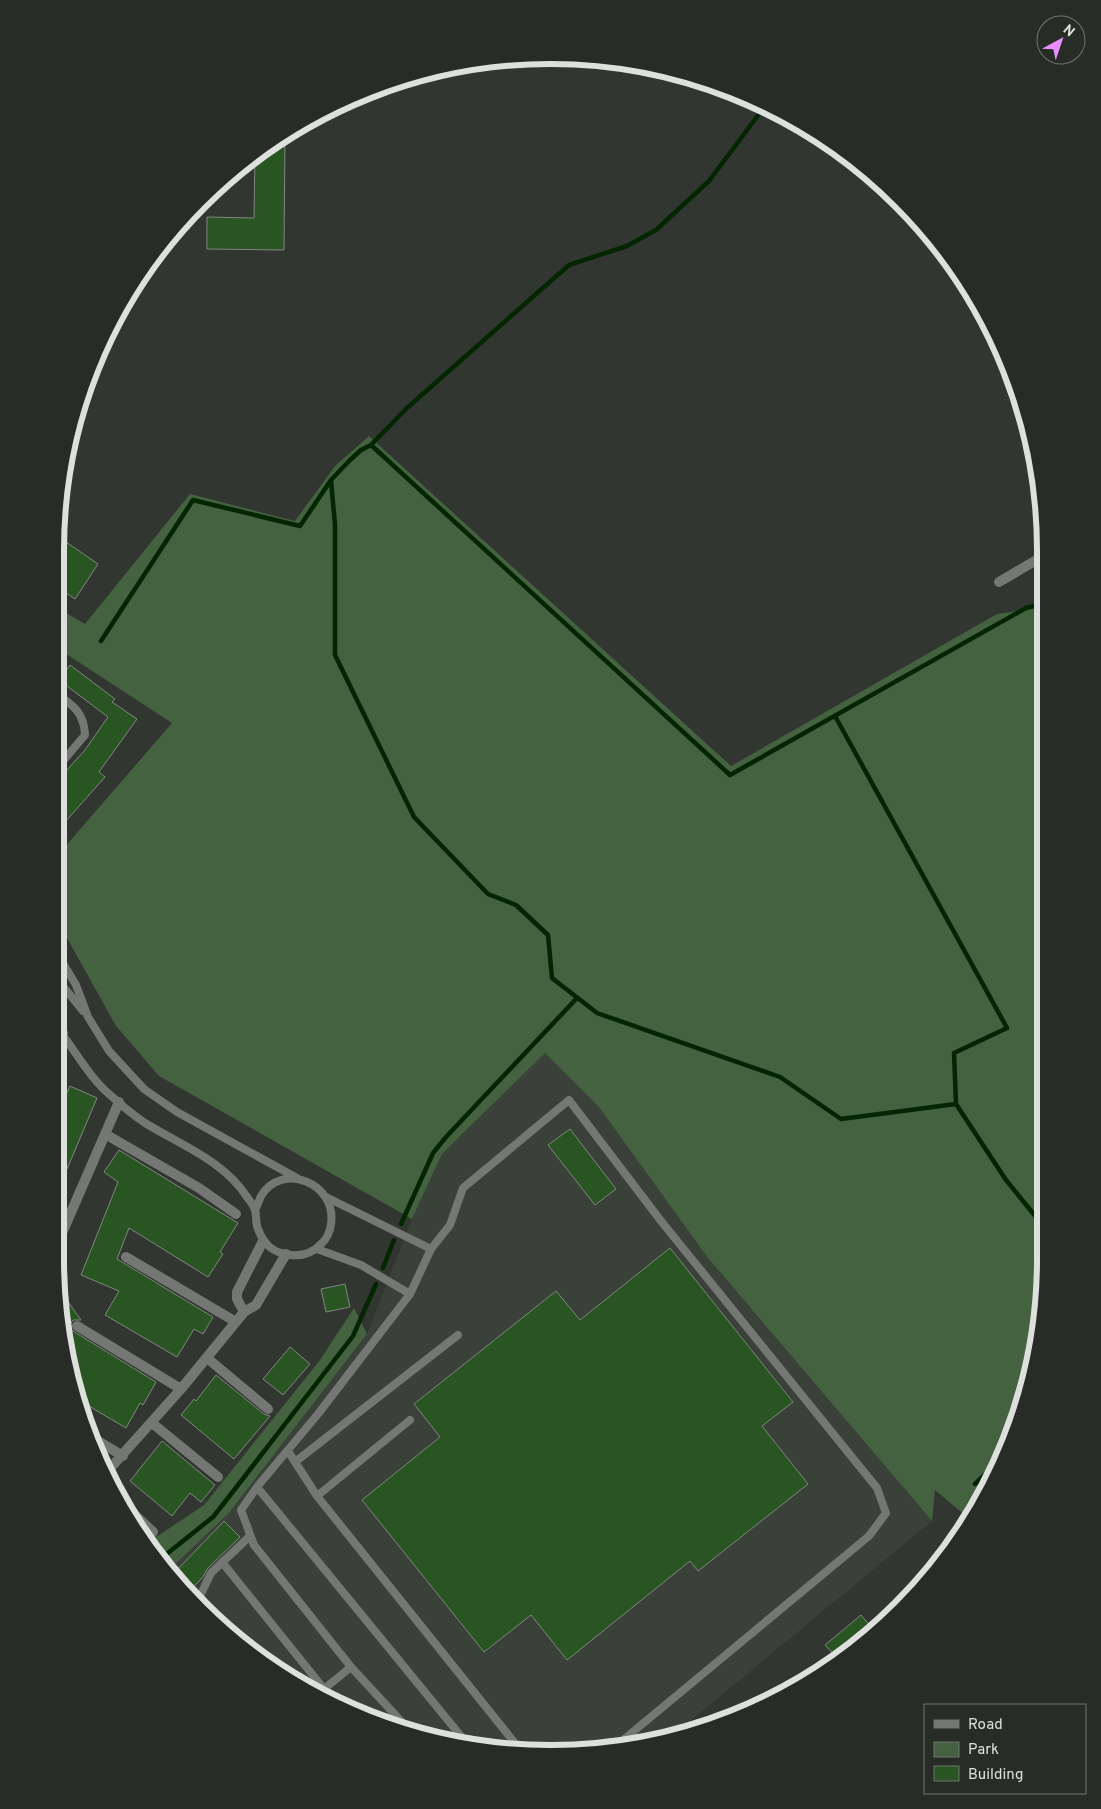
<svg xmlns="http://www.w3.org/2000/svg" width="1101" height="1809" font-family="Overpass,sans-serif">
	<rect width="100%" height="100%" fill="#323631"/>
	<path fill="#394138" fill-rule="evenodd" d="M545 1053 598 1106 708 1258 932 1521 678 1731 667 1738 615 1750 550 1754 486 1750 392 1728 331 1703 249 1652 168 1571 229 1513 367 1334 412 1219 442 1154ZM670 1248 793 1401 762 1426 808 1484 698 1571 690 1561 567 1659 531 1615 484 1652 362 1500 440 1437 414 1404 556 1291 580 1320Z"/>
	<path fill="#446140" d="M369 436 731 766 997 614 1045 607V1291L1020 1418 962 1534 920 1586 915 1578 966 1516 935 1490 932 1521 708 1258 598 1106 545 1053 442 1154 412 1219 159 1076 116 1026 58 922 57 856 172 723 57 648 56 607 85 624 190 494 295 521 335 466Z
		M354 1308 367 1334 229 1513 168 1571 157 1560 147 1543 204 1505 320 1360Z"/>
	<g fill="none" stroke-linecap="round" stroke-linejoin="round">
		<path stroke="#032500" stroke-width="4.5" d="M371 445 730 775 1026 608 1045 603
			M331 480 335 525V655L414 817 488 894 516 905 548 935 552 978 597 1013 780 1077 841 1119 956 1104 1006 1180 1045 1228
			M101 641 193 500 300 526 331 480 349 461 361 450 371 445 407 408 569 265 627 246 656 230 709 181 765 106
			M835 716 1007 1028 954 1053 956 1104
			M401 1224 433 1153 446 1137 577 998
			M383 1268 394 1240
			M975 1484 997 1463
			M158 1561 213 1517 228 1498 353 1336 376 1284"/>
	</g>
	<path fill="#295522" stroke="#818681" d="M275 138H285L284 250 207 249V217L254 218 255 155Z
		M56 535 98 564 75 599 56 586Z
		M70 665 115 699 112 702 137 719 99 772 105 777 57 831V781L85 750 108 717 59 680Z
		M70 1086 97 1098 59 1188 58 1113Z
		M570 1129 616 1189 595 1205 548 1145Z
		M119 1150 238 1223 220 1252 223 1254 208 1277 129 1228 117 1259 213 1317 203 1334 194 1329 177 1357 105 1315 119 1291 81 1275 118 1182 104 1172Z
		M670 1248 793 1402 762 1426 808 1484 698 1571 690 1561 567 1660 531 1615 484 1652 362 1500 440 1437 414 1404 556 1291 580 1320Z
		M345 1284 350 1307 326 1312 321 1289Z
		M59 1289 81 1320H73L68 1328 156 1382 143 1405 140 1403 126 1428 77 1399 59 1323Z
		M290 1347 310 1364 283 1395 263 1379Z
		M216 1375 264 1414 270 1416 234 1459 181 1415 194 1399 196 1401Z
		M162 1441 215 1485 201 1502 190 1493 172 1516 130 1481Z
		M224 1521 240 1537 207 1569 203 1577 194 1586 177 1570Z
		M861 1615 875 1632 852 1652 839 1660 825 1645Z"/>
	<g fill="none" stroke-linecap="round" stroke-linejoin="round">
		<path stroke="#757775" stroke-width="8" d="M57 694C74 706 84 713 85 735L63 761 57 763
			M58 955 76 985 88 1017 109 1051 144 1089 177 1112 297 1178
			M58 980 83 1011
			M58 1016 64 1033
			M58 1029C75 1050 89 1077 109 1094 120 1104 133 1115 145 1123 181 1145 224 1161 247 1197 250 1201 254 1206 255 1210 257 1216 255 1222 258 1229 264 1245 273 1253 291 1255 302 1256 313 1253 321 1244 327 1239 330 1232 331 1224 337 1183 282 1161 261 1196 259 1201 257 1206 255 1210
			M326 1197 431 1249
			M317 1249 361 1265 410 1294
			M288 1451 317 1496 522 1752
			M295 1462 458 1335
			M257 1487 469 1746
			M317 1496 410 1420
			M222 1562 324 1689 318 1695
			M202 1599 224 1626
			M202 1605 200 1596 211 1573 250 1536
			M332 1703 324 1689 351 1667
			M411 1732 351 1667 254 1545 241 1510 257 1487 318 1414 410 1294 431 1249 450 1225 463 1188 569 1100 661 1221 877 1488 886 1513 869 1536 611 1750"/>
		<path stroke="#757775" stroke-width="10" d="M999 582 1045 555
			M105 1134 199 1188 236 1214
			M59 1240 119 1102
			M126 1257 236 1322
			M244 1312 237 1299V1292L263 1241
			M77 1326 181 1389
			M207 1358 268 1409
			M152 1423 218 1477
			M88 1435 123 1456
			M105 1474 181 1389 244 1312 256 1305 286 1254
			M122 1503 153 1532"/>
	</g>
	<path d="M0 0H1101V1809H0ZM550 64H551A486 486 0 0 1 1037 550V1259A486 486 0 0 1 551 1745H550A486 486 0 0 1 64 1259V550A486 486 0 0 1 550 64Z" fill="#282c27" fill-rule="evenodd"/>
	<path fill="none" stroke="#dee0dd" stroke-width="6" d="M550 64H551A486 486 0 0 1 1037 550V1259A486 486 0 0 1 551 1745H550A486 486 0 0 1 64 1259V550A486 486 0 0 1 550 64Z"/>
	<rect x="924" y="1704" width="162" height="90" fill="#282c27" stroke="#717470"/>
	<rect x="934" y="1720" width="25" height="8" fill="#757775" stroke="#717470"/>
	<text x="968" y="1729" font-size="15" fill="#dee0dd">Road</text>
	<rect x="934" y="1742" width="25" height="15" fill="#446140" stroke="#717470"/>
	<text x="968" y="1754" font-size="15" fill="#dee0dd">Park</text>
	<rect x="934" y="1766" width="25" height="15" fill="#295522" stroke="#717470"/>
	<text x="968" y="1779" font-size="15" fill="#dee0dd">Building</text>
	<g transform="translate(1061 40) rotate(40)"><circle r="24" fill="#282c27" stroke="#717470"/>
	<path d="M0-4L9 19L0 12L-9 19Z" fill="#ea8dfc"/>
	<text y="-8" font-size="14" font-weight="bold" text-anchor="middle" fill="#dee0dd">N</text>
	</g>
</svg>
